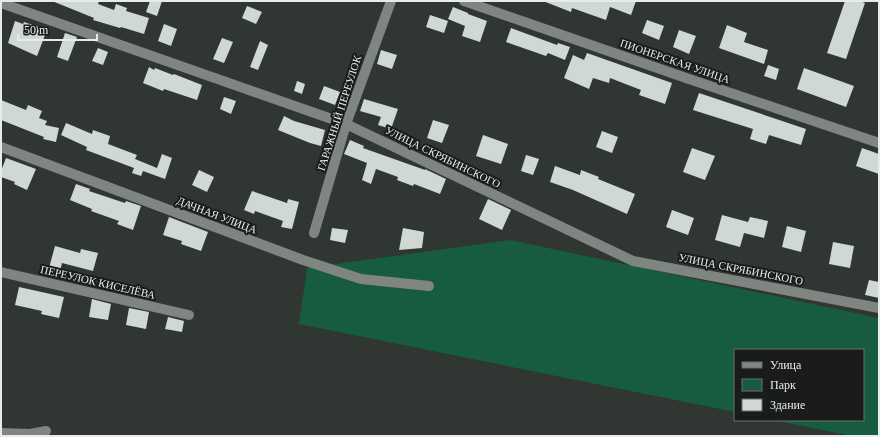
<svg xmlns="http://www.w3.org/2000/svg" width="880" height="437" font-family="Georgia,serif">
	<rect width="100%" height="100%" fill="#303632"/>
	<path fill="#175c3e" d="M510 240 879 318V436H852L773 420H863V350H735V412L299 324 307 268Z"/>
	<path fill="#d0d8d3" d="M52 1H99L98 4 114 10 116 4 127 8 126 11 149 18 144 34 121 27 120 28 93 20 94 18Z
		M150 1H162L157 16 146 12Z
		M543 1H636L631 15 610 7 606 20 572 8 571 12Z
		M845 1H860L865 3 846 59 827 53Z
		M247 6 262 12 256 24 242 18Z
		M453 7 468 13V14L487 21 480 42 462 36 465 26 448 19Z
		M430 15 448 21 444 33 426 27Z
		M647 20 664 26 659 40 642 33Z
		M15 21 23 24 24 22 47 30 37 56 8 43Z
		M164 24 177 29 171 46 158 41Z
		M727 25 747 33 744 42 768 50 764 64 719 48Z
		M511 28 557 45 558 43 570 47 565 60 548 53 546 56 506 42Z
		M679 30 696 36 689 54 673 47Z
		M65 33 77 37 68 61 57 57Z
		M222 38 233 42 224 63 213 59Z
		M260 41 268 45 258 70 250 67Z
		M98 48 108 52 103 65 92 61Z
		M381 50 397 55 392 69 377 64Z
		M587 53 672 83 665 104 639 95 641 90 610 78 609 83 593 78 589 89 564 78 573 55 584 60Z
		M768 65 779 69 776 80 764 76Z
		M149 67 154 70 155 68 173 75 174 74 202 85 197 100 164 89 163 91 143 83Z
		M804 68 854 86 846 107 797 89Z
		M297 81 305 84 302 94 294 91Z
		M324 86 340 92 335 105 319 99Z
		M699 93 806 129 801 145 769 135 766 144 750 139 753 129 693 110Z
		M224 97 236 101 231 114 220 109Z
		M364 99 398 109 391 129 378 125 381 117 360 111Z
		M1 100 26 110 28 105 42 111 39 118 47 121 45 125 59 128 56 142 43 139 44 137 1 120Z
		M284 116 294 121 325 130 321 146 310 143 278 130Z
		M433 120 449 125 442 143 427 138Z
		M66 123 92 134 93 130 110 136 108 144 137 155 135 159 157 168 162 154 172 158 165 179 143 171 141 176 132 173 134 168 86 150 87 147 61 135Z
		M602 131 618 137 612 153 596 147Z
		M483 135 508 144 501 164 476 156Z
		M350 140 364 146 363 148 425 170V169L446 179 440 194 414 184 413 186 397 180 398 177 376 169 371 184 362 180 367 163 344 154Z
		M692 148 715 156 705 180 683 172Z
		M862 148 879 154V174L856 166Z
		M526 155 539 159 533 175 521 171Z
		M6 158 36 169 27 190 14 184 15 182 1 177V171Z
		M555 166 580 175 581 170 599 177 598 179 635 194 627 214 573 190 550 182Z
		M199 170 214 177 207 192 192 185Z
		M76 184 90 189 89 191 125 203 126 201 141 206 133 230 117 224 119 221 91 211 92 209 70 200Z
		M252 191 287 203 288 199 299 202 292 229 281 227 283 221 255 211 254 214 244 210Z
		M488 199 511 210 502 230 479 219Z
		M672 210 694 218 688 235 666 227Z
		M722 215 748 222 750 217 768 221 764 238 744 233 740 247 715 240Z
		M169 217 208 232 201 251 181 244 182 241 163 235Z
		M787 226 806 231 801 252 782 247Z
		M332 228 348 230 345 243 330 240Z
		M403 228 424 232 422 248 399 250Z
		M833 242 854 246 850 268 829 264Z
		M55 246 80 253 81 249 98 253 93 271 62 263 60 271 49 268Z
		M869 280 879 282V298L865 295Z
		M19 287 64 297 59 318 41 314 42 311 15 305Z
		M92 299 111 304 108 320 89 317Z
		M129 308 149 312 146 329 126 325Z
		M168 317 184 321 182 332 165 329Z"/>
	<g fill="none" stroke-linecap="round" stroke-linejoin="round">
		<path stroke="#7f8682" stroke-width="10" d="M464 1 689 79 879 143
			M1 3 346 124 633 261 879 308
			M1 147 303 260 361 279 429 286
			M314 233 346 124 391 1
			M1 272 189 315
			M1 433 30 434 46 431"/>
	</g>
	<g text-anchor="middle" stroke-width="4" stroke-linejoin="round" paint-order="stroke">
		<g font-size="11" fill="#e8ece9" stroke="#1a1c1b">
			<text transform="translate(675 61) rotate(19)" y="4">ПИОНЕРСКАЯ УЛИЦА</text>
			<text transform="translate(339 113) rotate(-72)" y="4">ГАРАЖНЫЙ ПЕРЕУЛОК</text>
			<text transform="translate(443 157) rotate(26)" y="4">УЛИЦА СКРЯБИНСКОГО</text>
			<text transform="translate(217 215) rotate(21)" y="4">ДАЧНАЯ УЛИЦА</text>
			<text transform="translate(741 269) rotate(11)" y="4">УЛИЦА СКРЯБИНСКОГО</text>
			<text transform="translate(98 282) rotate(13)" y="4">ПЕРЕУЛОК КИСЕЛЁВА</text>
		</g>
	</g>
	<rect width="880" height="437" fill="none" stroke="#e8ece9" stroke-width="4"/>
	<rect x="734" y="349" width="130" height="72" fill="#1a1c1b" stroke="#6c6f6d"/>
	<rect x="742" y="362" width="20" height="6" fill="#7f8682" stroke="#6c6f6d"/>
	<text x="770" y="369" font-size="12" fill="#e8ece9">Улица</text>
	<rect x="742" y="379" width="20" height="12" fill="#175c3e" stroke="#6c6f6d"/>
	<text x="770" y="389" font-size="12" fill="#e8ece9">Парк</text>
	<rect x="742" y="399" width="20" height="12" fill="#d0d8d3" stroke="#6c6f6d"/>
	<text x="770" y="409" font-size="12" fill="#e8ece9">Здание</text>
	<path d="M18 34v6h79v-6" fill="none" stroke="#e8ece9" stroke-width="2"/>
	<text x="24" y="34" font-size="12" fill="#e8ece9" stroke="#1a1c1b" stroke-width="3" paint-order="stroke">50 m</text>
</svg>
